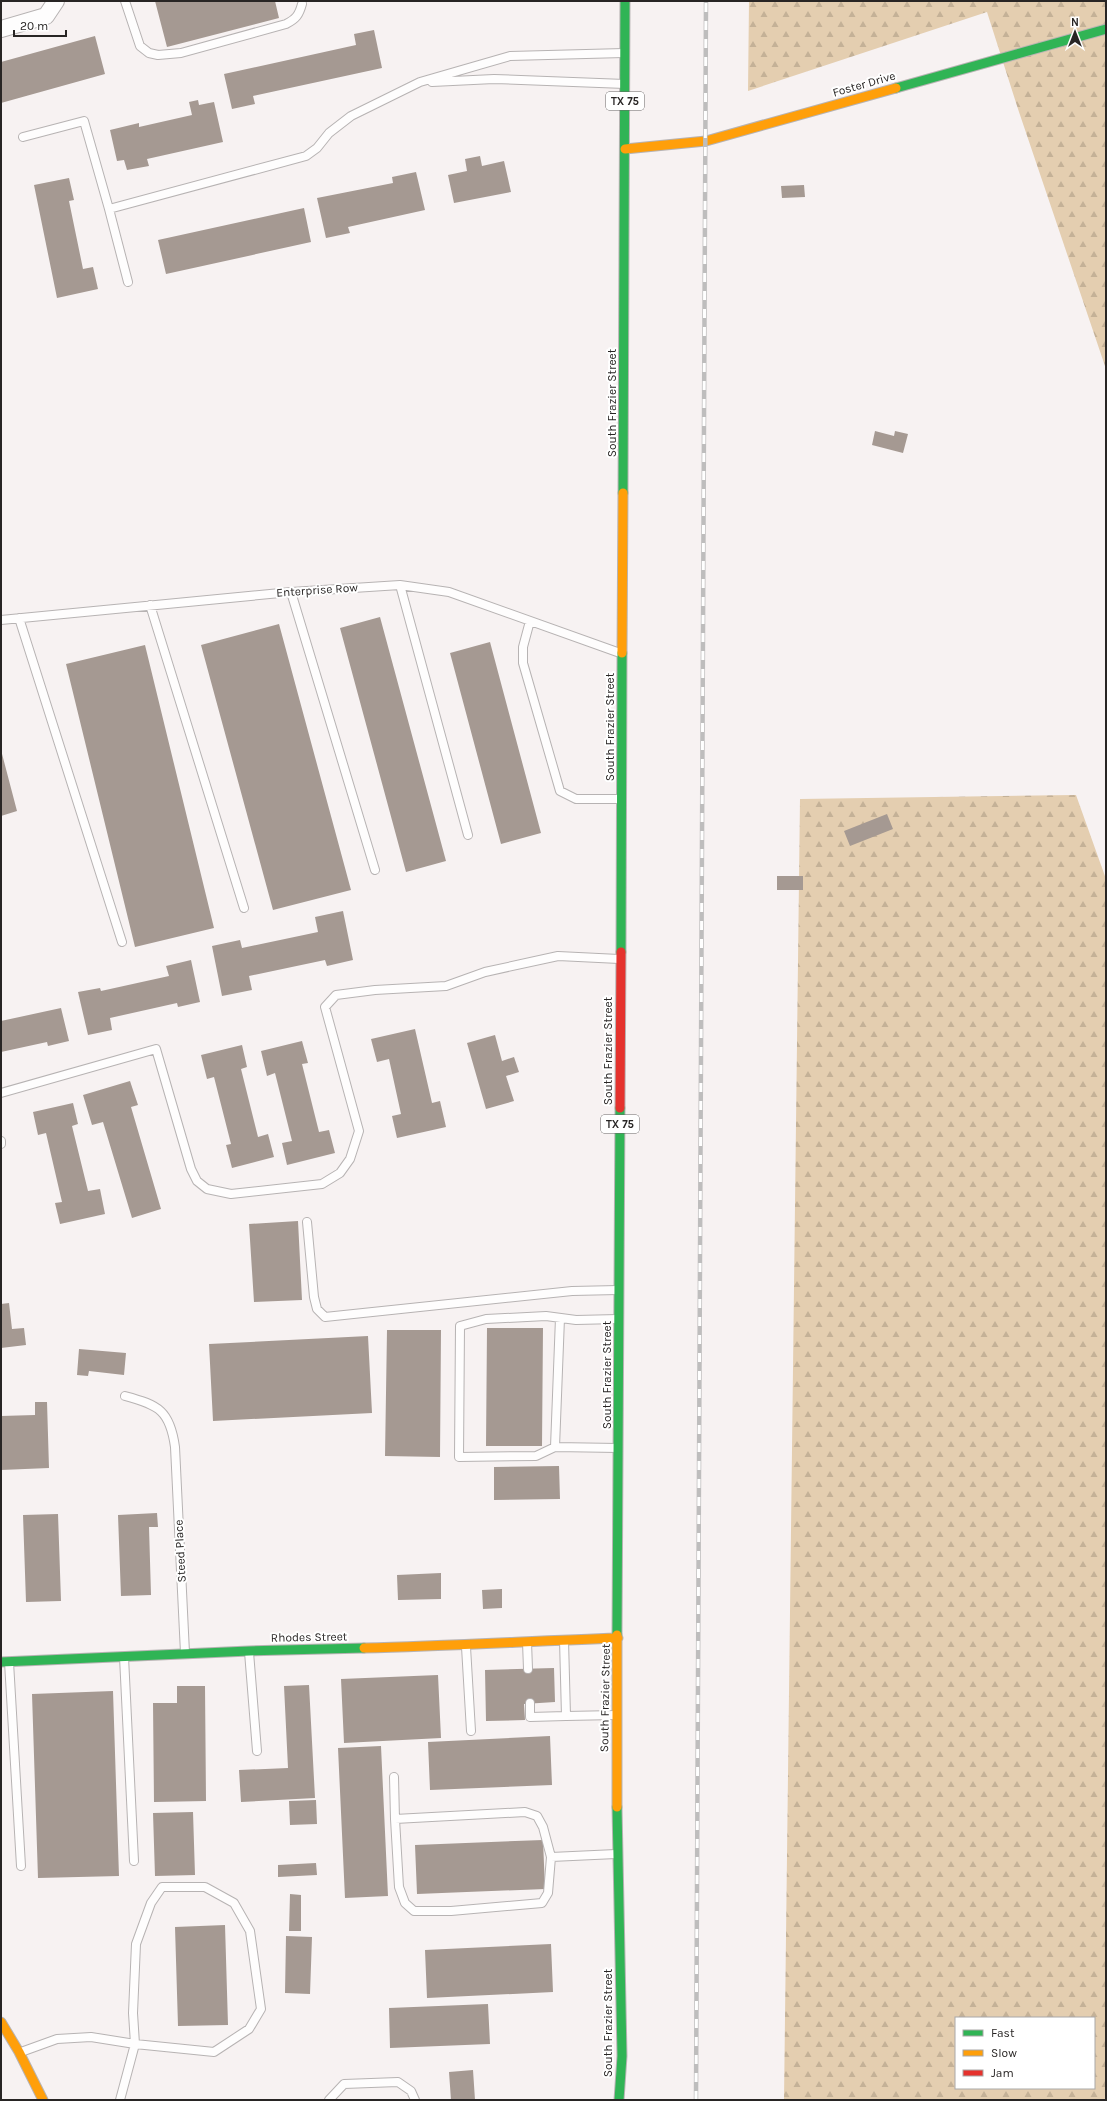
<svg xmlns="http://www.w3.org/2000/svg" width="1107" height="2101" font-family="Karla,sans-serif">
	<defs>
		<pattern id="forest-firs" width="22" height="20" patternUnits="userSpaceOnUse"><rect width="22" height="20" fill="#e4ceb0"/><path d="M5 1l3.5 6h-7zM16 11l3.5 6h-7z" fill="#c4b197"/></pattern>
	</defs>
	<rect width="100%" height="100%" fill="#f7f2f2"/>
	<path fill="url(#forest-firs)" fill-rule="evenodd" d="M749 1H1106V369L1019 112 987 12 748 91Z
		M1076 795 1106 879V2100H784L800 799ZM956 2018H1094V2088H956Z"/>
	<path fill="#a59992" d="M155 1H275L279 18 167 47Z
		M374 30 382 68 253 96 255 104 232 109 224 74 356 45 354 34Z
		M95 36 105 74 1 103V62Z
		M198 100 199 105 214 102 223 142 147 159 149 166 127 170 124 160 117 161 110 130 139 123V127L192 115 189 102Z
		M480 156 482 166 504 161 511 192 454 203 448 175 467 171 465 159Z
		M416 172 425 210 348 227 350 233 326 238 317 198 393 183 392 177Z
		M69 178 74 200 69 201 83 269 93 267 98 289 57 298 34 185Z
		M804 185 805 197 782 198 781 186Z
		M304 208 311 242 166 274 158 240Z
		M875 431 894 436 895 431 908 434 903 453 872 445Z
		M380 617 446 861 406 872 340 628Z
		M279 624 351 890 273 910 201 645Z
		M490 642 541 833 501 844 450 653Z
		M145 645 214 928 135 947 66 664Z
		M1 750 17 811 1 816Z
		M887 814 893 829 850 846 844 831Z
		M777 876H803V890H777Z
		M343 911 353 960 327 966 325 960 249 976 252 990 222 996 212 946 240 940 242 948 318 932 315 917Z
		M191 960 200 1002 178 1007 177 1003 110 1018 112 1030 88 1035 78 992 100 988 101 991 169 976 166 966Z
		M61 1008 69 1041 48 1046 47 1042 1 1052V1021Z
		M415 1029 432 1103 440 1101 446 1127 397 1138 392 1116 401 1114 389 1059 377 1062 371 1039Z
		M495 1035 502 1061 514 1057 519 1072 506 1076 514 1101 486 1109 467 1043Z
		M302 1041 308 1063 302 1064 319 1132 329 1130 335 1153 287 1165 282 1143 292 1141 275 1073 267 1076 261 1051Z
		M242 1045 247 1067 241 1069 258 1137 268 1134 274 1157 232 1168 226 1145 231 1144 214 1077 207 1079 201 1055Z
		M130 1081 138 1105 131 1107 161 1209 132 1218 103 1122 92 1125 83 1095Z
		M73 1103 78 1124 72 1126 88 1191 100 1189 105 1214 60 1224 55 1203 62 1202 46 1133 38 1135 33 1112Z
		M298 1221 302 1300 254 1302 249 1224Z
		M9 1303 12 1329 24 1328 26 1345 1 1348V1304Z
		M487 1328H543L542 1446H486Z
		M387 1330H441L440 1457 385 1456Z
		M368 1336 372 1413 213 1421 209 1344Z
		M79 1349 126 1353 124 1375 89 1371 88 1376 77 1375Z
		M35 1402H47L49 1468 1 1470V1416L35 1415Z
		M559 1466 560 1499 494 1500V1467Z
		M157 1513 158 1527H149L151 1595 121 1596 118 1515Z
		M58 1514 61 1601 26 1602 23 1515Z
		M441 1573V1599L398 1600 397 1575Z
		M502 1589V1608L483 1609 482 1590Z
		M554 1668 555 1702 524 1704 525 1720 486 1721 485 1670Z
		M438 1675 441 1738 344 1743 341 1679Z
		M309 1685 315 1798 241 1802 239 1770 288 1768 284 1686Z
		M177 1686H205L206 1801 154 1802 153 1703H177Z
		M113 1691 119 1876 38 1878 32 1694Z
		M550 1736 552 1785 430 1790 428 1742Z
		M381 1746 388 1896 345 1898 338 1748Z
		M316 1800 317 1824 290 1825 289 1801Z
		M193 1812 195 1875 155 1876 153 1813Z
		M543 1840 545 1889 417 1894 415 1845Z
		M316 1863 317 1875 278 1877V1865Z
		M290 1894 301 1895V1931H289Z
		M225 1925 228 2025 178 2026 175 1927Z
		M286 1936 312 1937 310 1994 285 1993Z
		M551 1944 553 1992 427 1998 425 1950Z
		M488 2004 490 2044 390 2048 389 2008Z
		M473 2070 475 2100H451L449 2072Z"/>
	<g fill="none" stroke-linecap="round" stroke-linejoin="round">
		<g stroke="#b7b3b3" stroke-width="10">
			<path id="lane" d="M125 1 140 46 149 53 158 55 181 53 286 24C296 19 299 15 302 4
				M432 82 494 79 625 84
				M23 137 84 121 109 209 306 156 317 148 329 133 351 116 420 82 510 56 624 53
				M109 209 128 282
				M400 585 468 835
				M291 592 375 870
				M150 605 244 908
				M19 618 122 942
				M1 620 291 592 400 585 449 592 620 653
				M530 621 523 647V663L560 791 576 799H621
				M1 1093 156 1049 191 1169 197 1181 207 1189 231 1194 322 1184 340 1173 350 1159 359 1131 325 1007 336 995 375 990 446 986 485 972 558 956 619 959
				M1 1141V1144
				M307 1222 314 1297 317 1309 325 1317 572 1291 618 1290
				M125 1396C159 1405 170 1411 175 1447L185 1653
				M555 1447 560 1318
				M618 1448 555 1447 536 1456 459 1457 460 1326 486 1319 546 1316 576 1320 618 1319
				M564 1640 566 1716 616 1715
				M527 1642 528 1669
				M466 1647 471 1731
				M249 1652 257 1751
				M124 1657 134 1861
				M9 1662 21 1866
				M530 1703V1717L566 1716
				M394 1777 395 1819
				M551 1857 548 1893 542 1903 451 1911H414L405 1903 399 1887 395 1819 525 1812 537 1816 543 1827 551 1857 616 1854
				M162 1887H205L234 1903 250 1931 261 2009 249 2029 214 2052 135 2044 133 2013 136 1944 151 1903Z
				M21 2052 57 2039 91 2037 135 2044 120 2100
				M329 2100 344 2084 398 2082 411 2091 415 2100"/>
		</g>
		<g stroke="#b7b3b3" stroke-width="18">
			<path id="street" d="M1 29 46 16 56 1"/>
		</g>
		<g stroke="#b7b3b3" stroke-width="11">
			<path id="fast" d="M896 88 1106 29
				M623 493 625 1
				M621 952 622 653
				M617 1635 620 1108
				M1 1662 249 1651 364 1648
				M617 1807 622 2056 619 2100"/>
		</g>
		<g stroke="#b7b3b3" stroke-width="11">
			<path id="slow" d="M625 149 706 141 896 88
				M622 653 623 493
				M364 1648C449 1646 533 1641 618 1638
				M617 1807V1635
				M1 2022 19 2052 43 2100"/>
		</g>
		<g stroke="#b7b3b3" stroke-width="11">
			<path id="jam" d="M620 1108 621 952"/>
		</g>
		<use href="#lane" stroke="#fefdfd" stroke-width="8"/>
		<use href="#street" stroke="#fefdfd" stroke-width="16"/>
		<use href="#fast" stroke="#30b455" stroke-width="9"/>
		<use href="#slow" stroke="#ff9f0a" stroke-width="9"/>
		<use href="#jam" stroke="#e5322d" stroke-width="9"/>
		<g stroke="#bebdbd" stroke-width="4.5">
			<path id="rail" d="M696 2100 706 1"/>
		</g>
		<use href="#rail" stroke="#fff" stroke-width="3" stroke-dasharray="9" stroke-linecap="butt"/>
	</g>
	<g text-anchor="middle" stroke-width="4" stroke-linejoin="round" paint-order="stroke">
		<g fill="#fff" stroke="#686666" stroke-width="1">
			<rect x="606" y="92" width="38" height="18" rx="3"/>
			<rect x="601" y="1115" width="38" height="18" rx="3"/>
		</g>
		<g font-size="11" font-weight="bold" fill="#282524">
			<text x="625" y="105">TX 75</text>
			<text x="620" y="1128">TX 75</text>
		</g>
		<g font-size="12" fill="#282524" stroke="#fff">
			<text transform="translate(864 84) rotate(-16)" y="4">Foster Drive</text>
			<text transform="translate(612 403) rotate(-90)" y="4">South Frazier Street</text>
			<text transform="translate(317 590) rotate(-4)" y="4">Enterprise Row</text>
			<text transform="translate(610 727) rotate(-90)" y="4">South Frazier Street</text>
			<text transform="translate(608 1051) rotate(-90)" y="4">South Frazier Street</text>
			<text transform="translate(607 1375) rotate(-90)" y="4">South Frazier Street</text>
			<text transform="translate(180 1551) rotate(-93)" y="4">Steed Place</text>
			<text transform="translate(309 1637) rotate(-1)" y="4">Rhodes Street</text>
			<text transform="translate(605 1698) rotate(-89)" y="4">South Frazier Street</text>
			<text transform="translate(608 2023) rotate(-90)" y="4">South Frazier Street</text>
		</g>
	</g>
	<rect width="1107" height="2101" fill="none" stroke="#282524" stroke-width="4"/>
	<rect x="955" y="2017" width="140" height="72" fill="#ffffff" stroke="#a9a8a7"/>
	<rect x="963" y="2030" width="20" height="6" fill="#30b455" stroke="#a9a8a7"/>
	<text x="991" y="2037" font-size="12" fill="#282524">Fast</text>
	<rect x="963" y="2050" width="20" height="6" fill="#ff9f0a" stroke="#a9a8a7"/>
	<text x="991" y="2057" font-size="12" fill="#282524">Slow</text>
	<rect x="963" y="2070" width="20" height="6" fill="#e5322d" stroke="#a9a8a7"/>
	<text x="991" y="2077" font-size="12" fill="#282524">Jam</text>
	<g transform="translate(1075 32)" stroke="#ffffff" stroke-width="3" paint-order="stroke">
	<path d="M0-3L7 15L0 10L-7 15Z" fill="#282524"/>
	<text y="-6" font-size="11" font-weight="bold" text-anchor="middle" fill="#282524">N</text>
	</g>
	<path d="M14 30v6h52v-6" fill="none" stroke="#282524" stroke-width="2"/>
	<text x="20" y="30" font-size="12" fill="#282524" stroke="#ffffff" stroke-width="3" paint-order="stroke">20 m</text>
</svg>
